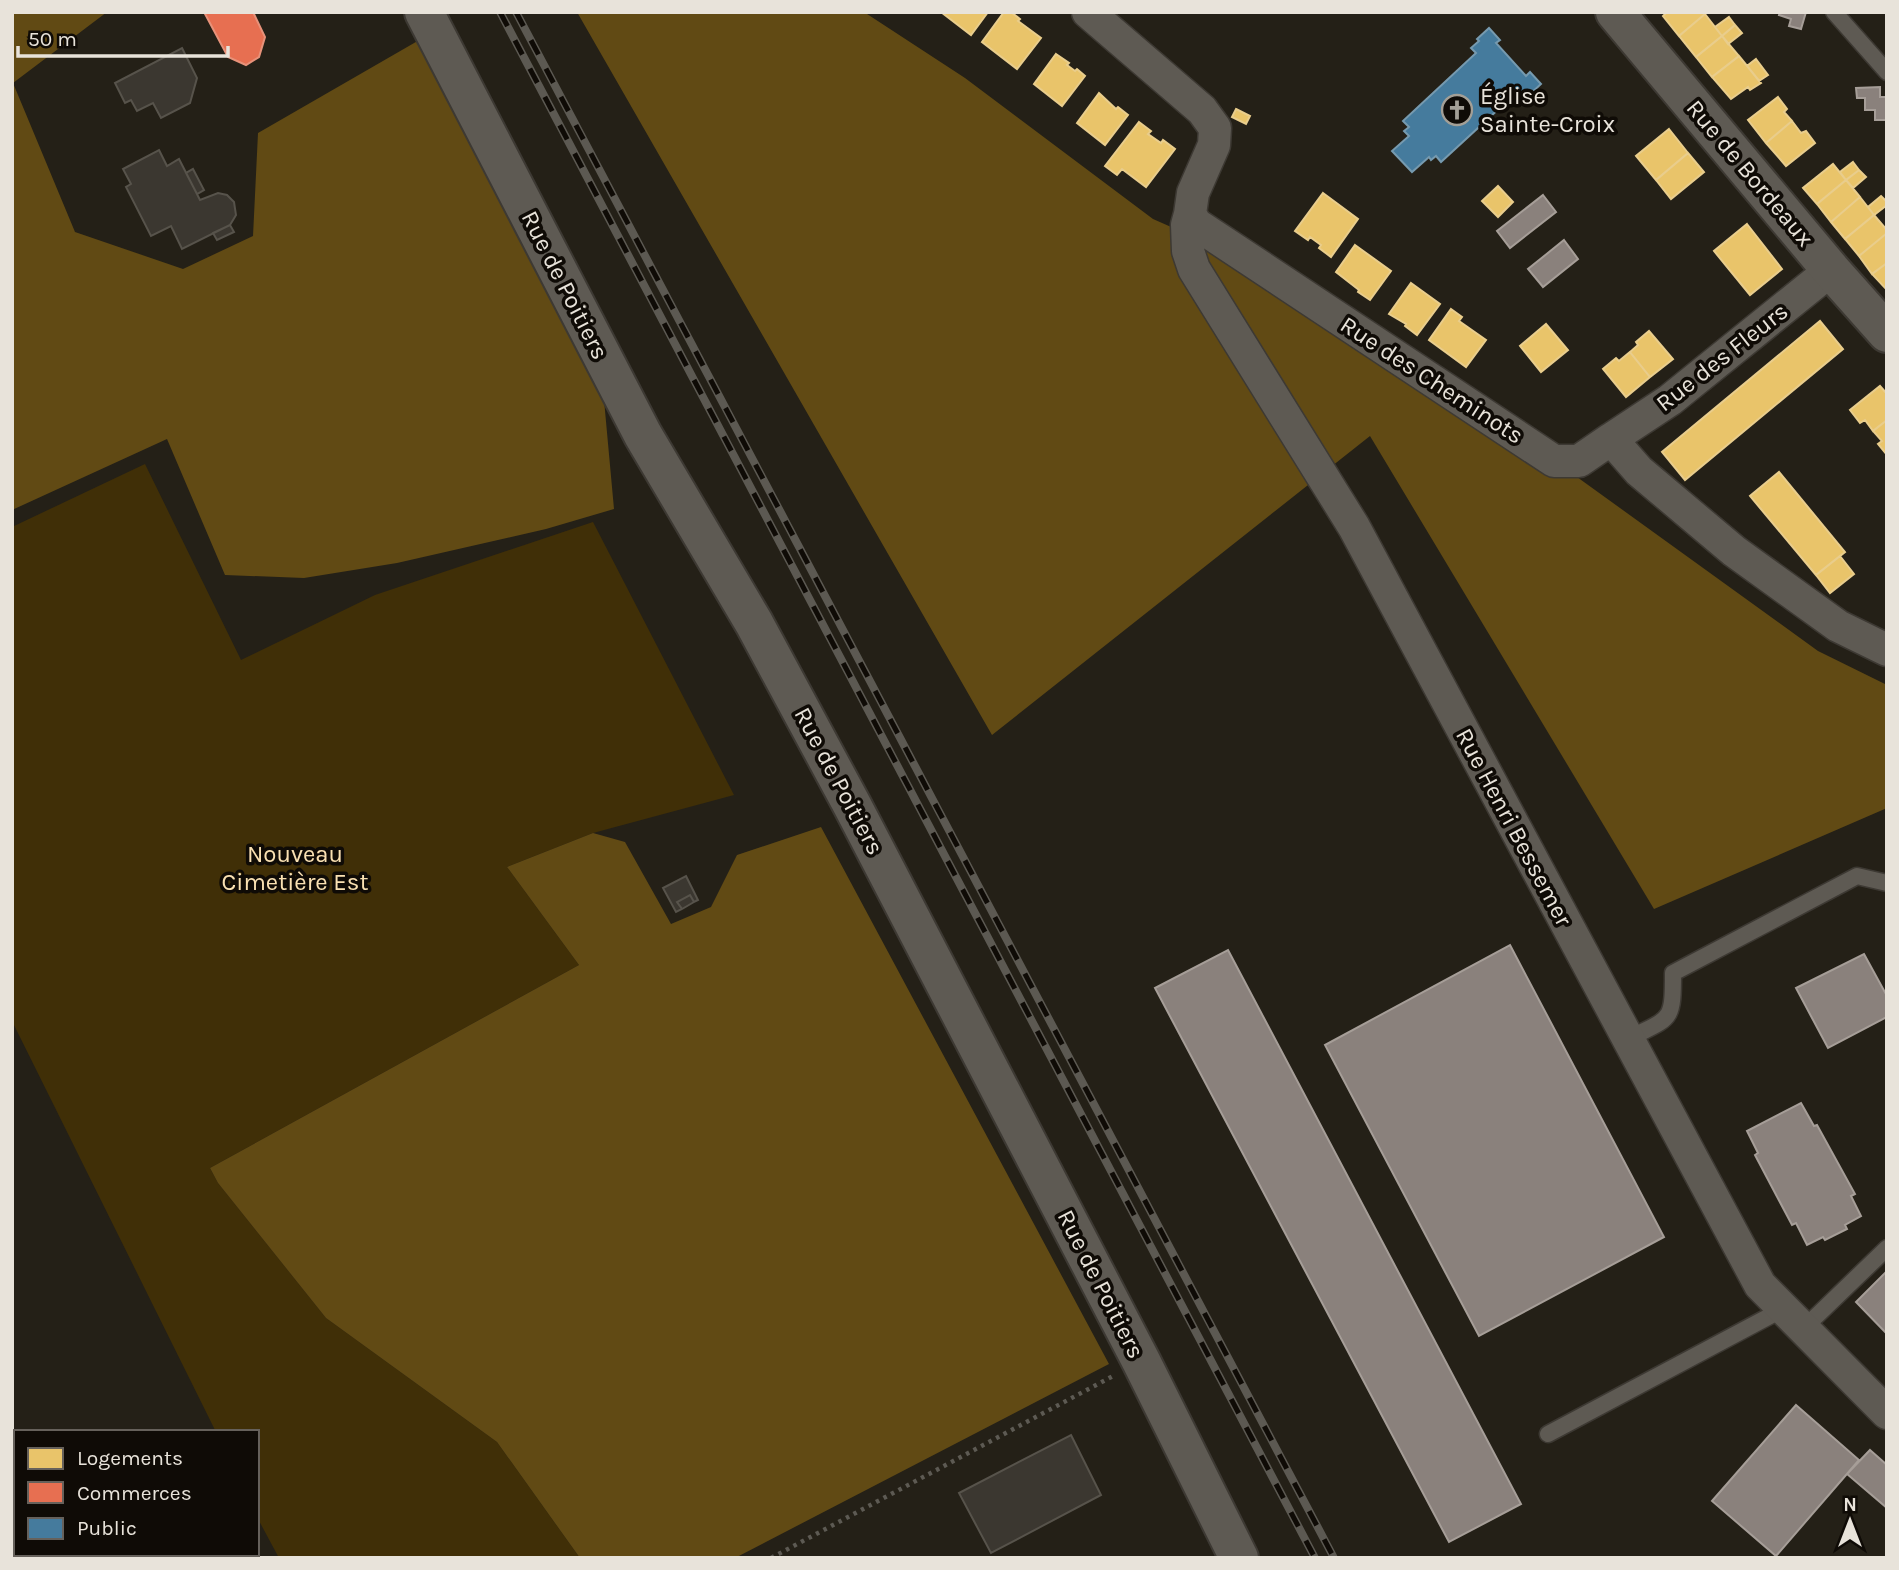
<svg xmlns="http://www.w3.org/2000/svg" width="1899" height="1570" font-family="Karla,sans-serif">
	<rect width="100%" height="100%" fill="#242017"/>
	<path fill="#402f07" d="M145 464 241 660 375 595 593 522 734 795 593 833 507 867 579 965 210 1168 218 1183 326 1318 497 1442 580 1558H279L257 1517V1432H216L12 1021V527Z"/>
	<path fill="#614a14" d="M12 12H107L13 83 75 232 183 269 253 236 258 133 428 35 600 356 614 509 546 529 397 563 304 578 225 575 167 439 12 510Z
		M577 12H864L965 78 1153 219 1203 241 1476 404 1818 651 1887 685V808L1654 909 1370 436 992 735Z
		M821 827 1109 1364 735 1558H580L497 1442 326 1318 218 1183 210 1168 579 965 507 867 593 833 625 842 671 924 711 907 737 855Z"/>
	<path fill="#e9c46a" stroke="#e9cd8c" stroke-width="2" d="M941 12H988L971 35Z
		M1004 12H1011L1020 19 1018 21 1041 38 1017 69 982 42Z
		M1667 12H1703L1705 14 1679 36 1663 16Z
		M1705 14 1722 36 1696 57 1679 36Z
		M1729 17 1735 25 1722 36 1715 27Z
		M1735 25 1742 33 1728 44 1722 36Z
		M1722 36 1739 56 1712 77 1696 57Z
		M1056 54 1069 63 1067 65 1075 71 1077 69 1085 76 1062 106 1034 84Z
		M1739 56 1761 83 1750 90 1748 87 1731 99 1712 77Z
		M1756 59 1768 75 1759 81 1747 66Z
		M1099 93 1116 109 1118 107 1128 115 1105 145 1077 123Z
		M1778 97 1787 109 1784 112 1792 121 1766 143 1748 120Z
		M1236 109 1250 116 1246 124 1232 117Z
		M1792 121 1801 133 1806 131 1815 143 1786 166 1766 143Z
		M1139 122 1151 131 1148 134 1161 143 1163 140 1175 149 1146 187 1122 169 1117 175 1105 166Z
		M1669 129 1688 153 1656 180 1636 156Z
		M1688 153 1704 172 1671 199 1656 180Z
		M1853 162 1859 170 1846 180 1840 172Z
		M1833 164 1846 180 1817 204 1803 188Z
		M1859 170 1866 177 1853 188 1846 180Z
		M1846 180 1860 197 1831 222 1817 204Z
		M1498 186 1513 202 1498 217 1482 201Z
		M1323 193 1358 219 1331 257 1319 248 1321 245 1310 237 1308 240 1295 231Z
		M1881 196 1887 202V205L1874 215 1868 207Z
		M1860 197 1874 215 1845 239 1831 222Z
		M1874 215 1887 230V233L1859 256 1845 239Z
		M1747 224 1782 269 1750 295 1714 251Z
		M1887 233V263L1872 274 1859 256Z
		M1355 245 1391 271 1370 300 1358 292 1359 290 1336 272Z
		M1887 263V290L1872 274Z
		M1411 283 1440 304 1417 335 1405 326 1406 324 1389 314Z
		M1451 309 1462 317 1459 321 1486 340 1466 367 1429 340Z
		M1820 321 1843 349 1685 480 1662 452Z
		M1546 324 1568 350 1541 372 1520 346Z
		M1649 331 1673 359 1650 377 1630 352 1638 345 1636 342Z
		M1630 352 1650 377 1626 397 1603 369 1616 358 1619 361Z
		M1880 386 1887 394V420L1873 431 1865 420 1860 423 1850 410Z
		M1887 420V455L1878 444 1882 441 1873 431Z
		M1779 472 1845 552 1816 575 1750 496Z
		M1840 556 1854 574 1830 593 1816 575Z"/>
	<path fill="#e76f51" stroke="#e7927a" stroke-width="2" d="M204 12H253L265 37 259 57 246 65 228 57Z"/>
	<path fill="#457b9d" stroke="#769aaf" stroke-width="2" d="M1489 28 1500 40 1496 43 1526 76 1530 72 1541 84 1529 95 1526 92 1519 99 1515 94 1441 162 1436 156 1431 160 1429 157 1412 172 1392 151 1409 136 1404 131 1409 127 1403 121 1476 53 1471 48 1479 41 1477 39Z"/>
	<path fill="#8a817c" stroke="#a69e98" stroke-width="2" d="M1780 12H1806L1801 29 1789 26 1791 19 1779 15Z
		M1880 87V97H1887V131L1886 120H1875V110H1865V98H1857L1856 88Z
		M1543 195 1556 212 1510 248 1497 231Z
		M1564 240 1578 259 1543 287 1528 269Z
		M1510 945 1664 1237 1479 1336 1325 1045Z
		M1228 950 1521 1504 1449 1542 1155 988Z
		M1864 954 1887 996V1017L1828 1048 1796 988Z
		M1801 1103 1814 1126 1817 1125 1855 1194 1851 1196 1861 1216 1845 1225 1847 1229 1825 1240 1823 1237 1807 1245 1796 1223 1792 1225 1755 1155 1758 1153 1747 1131Z
		M1887 1271V1334L1856 1302Z
		M1796 1405 1859 1460 1776 1556 1712 1501Z
		M1870 1450 1887 1465V1508L1847 1474Z"/>
	<path fill="#3b3730" stroke="#57534b" stroke-width="2" d="M182 48 197 78 190 103 161 118 153 103 137 111 131 100 125 103 115 83Z
		M159 150 167 166 179 159 200 200 218 193 227 195 234 202 236 215 230 225 182 249 171 226 151 236 126 187 131 184 123 169Z
		M193 169 204 190 197 194 186 173Z
		M230 225 234 232 217 240 213 233Z
		M686 876 698 900 694 902 690 895 677 902 682 909 676 912 663 888Z
		M690 895 694 902 682 909 677 902Z
		M1071 1435 1101 1495 991 1553 959 1493Z"/>
	<g fill="none" stroke-linecap="round" stroke-linejoin="round">
		<g stroke="#3d3933" stroke-width="19">
			<path id="lane" d="M1834 12 1887 72
				M1628 1039C1671 1017 1673 1023 1673 973L1857 876 1887 883
				M1803 1329 1887 1248
				M1548 1434 1783 1309"/>
		</g>
		<g stroke="#3d3933" stroke-width="35">
			<path id="street" d="M1088 12 1202 110 1215 128 1214 145 1193 193 1190 214 1187 225 1188 251 1194 269 1354 527 1760 1285 1887 1413
				M1190 214 1196 224 1554 461H1579L1611 439 1639 471 1734 551 1838 626 1887 650
				M1611 439 1670 400 1831 270"/>
		</g>
		<g stroke="#3d3933" stroke-width="42">
			<path id="secondary" d="M424 12 643 435 754 623 852 805 1141 1361 1239 1558
				M1615 12 1831 270 1887 333"/>
		</g>
		<path stroke="#5d5a53" stroke-width="4.5" stroke-dasharray="3.5 5" stroke-linecap="butt" d="M771 1558 1113 1376"/>
		<use href="#lane" stroke="#5e5a53" stroke-width="16"/>
		<use href="#street" stroke="#5e5a53" stroke-width="32"/>
		<use href="#secondary" stroke="#5e5a53" stroke-width="38"/>
		<g stroke="#5c5952" stroke-width="8">
			<path id="rail" d="M500 12 1315 1558
				M516 12 1334 1558"/>
		</g>
		<use href="#rail" stroke="#0f0b06" stroke-width="5" stroke-dasharray="16" stroke-linecap="butt"/>
	</g>
	<defs>
		<g id="church-ring" transform="scale(1.575)"><circle r="9.5" fill="#0f0b06" stroke="#a39f96" stroke-width="1.5"/><path d="M-1.2-6h2.4v3.5h3.3v2.4h-3.3V6h-2.4V-.1h-3.3v-2.4h3.3Z" fill="#a39f96"/></g>
	</defs>
	<g fill-rule="evenodd">
		<use href="#church-ring" x="1457" y="110"/>
	</g>
	<g text-anchor="middle" stroke-width="7" stroke-linejoin="round" paint-order="stroke">
		<g font-size="24" fill="#e8e3da" stroke="#0f0b06" text-anchor="start">
			<text x="1480" y="104">Église<tspan x="1480" dy="28">Sainte-Croix</tspan></text>
		</g>
		<g font-size="24" fill="#e8e3da" stroke="#0f0b06">
			<text transform="translate(1750 173) rotate(50)" y="8">Rue de Bordeaux</text>
			<text transform="translate(565 285) rotate(63)" y="8">Rue de Poitiers</text>
			<text transform="translate(1722 357) rotate(-38)" y="8">Rue des Fleurs</text>
			<text transform="translate(1432 380) rotate(33)" y="8">Rue des Cheminots</text>
			<text transform="translate(839 781) rotate(62)" y="8">Rue de Poitiers</text>
			<text transform="translate(1514 827) rotate(62)" y="8">Rue Henri Bessemer</text>
			<text transform="translate(1101 1284) rotate(63)" y="8">Rue de Poitiers</text>
		</g>
		<g font-size="24" fill="#fae1b2" stroke="#0f0b06">
			<text x="295" y="862">Nouveau<tspan x="295" dy="28">Cimetière Est</tspan></text>
		</g>
	</g>
	<rect width="1899" height="1570" fill="none" stroke="#e8e3da" stroke-width="28"/>
	<rect x="14" y="1430" width="245" height="126" fill="#0f0b06" stroke="#66615b" stroke-width="2"/>
	<rect x="28" y="1448" width="35" height="21" fill="#e9c46a" stroke="#66615b" stroke-width="2"/>
	<text x="77" y="1465" font-size="21" fill="#e8e3da">Logements</text>
	<rect x="28" y="1482" width="35" height="21" fill="#e76f51" stroke="#66615b" stroke-width="2"/>
	<text x="77" y="1500" font-size="21" fill="#e8e3da">Commerces</text>
	<rect x="28" y="1518" width="35" height="21" fill="#457b9d" stroke="#66615b" stroke-width="2"/>
	<text x="77" y="1535" font-size="21" fill="#e8e3da">Public</text>
	<g transform="translate(1850 1521)" stroke="#0f0b06" stroke-width="5" paint-order="stroke">
	<path d="M0-5L12 26L0 18L-12 26Z" fill="#e8e3da"/>
	<text y="-10" font-size="19" font-weight="bold" text-anchor="middle" fill="#e8e3da">N</text>
	</g>
	<path d="M18 46v10h210v-10" fill="none" stroke="#e8e3da" stroke-width="3.5"/>
	<text x="28" y="46" font-size="21" fill="#e8e3da" stroke="#0f0b06" stroke-width="5" paint-order="stroke">50 m</text>
</svg>
